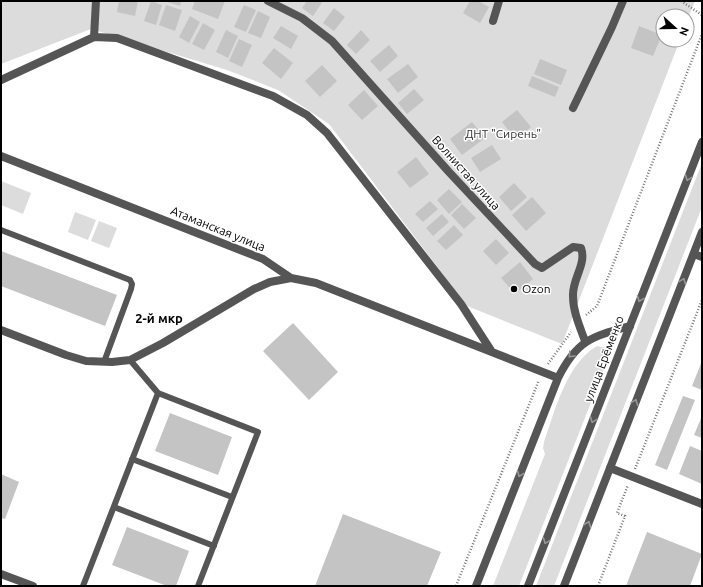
<svg xmlns="http://www.w3.org/2000/svg" width="703" height="587" font-family="Ubuntu,sans-serif">
	<rect width="100%" height="100%" fill="#fff"/>
	<path fill="#dcdcdc" d="M1 1H695L687 21V16H663V40H680L562 344 467 306 329 124 278 90 227 70 91 29 1 64Z
		M702 163V207L554 586H536Z
		M1 181 31 193 23 214 1 205Z
		M75 212 96 220 88 240 68 232Z
		M99 221 117 228 109 248 91 241Z
		M597 346 607 348 609 352 608 359 519 586H493L545 454 543 448 544 442C555 410 567 363 597 346Z"/>
	<path fill="#c4c4c4" d="M119 1H138L135 16 117 12Z
		M151 1 162 5 156 25 144 21Z
		M165 1H181L180 6Z
		M195 1H225L218 19 192 9Z
		M307 1H323L313 16 302 8Z
		M470 1H478L489 7 480 23 463 13Z
		M166 5 182 10 175 31 159 25Z
		M244 5 256 10 246 32 234 27Z
		M334 8 345 17 334 31 323 23Z
		M258 11 270 17 261 38 248 33Z
		M190 16 200 22 189 43 179 37Z
		M203 23 215 30 204 50 192 44Z
		M281 26 298 36 291 49 273 38Z
		M639 26 662 35 653 56 631 48Z
		M226 30 238 36 228 58 216 52Z
		M361 30 370 40 356 54 347 45Z
		M239 39 252 45 242 67 229 61Z
		M389 45 398 56 380 72 370 61Z
		M274 48 293 63 281 79 262 63Z
		M540 59 567 70 561 85 534 74Z
		M408 64 418 77 398 93 387 79Z
		M322 65 337 81 320 97 305 81Z
		M532 76 559 87 555 97 528 86Z
		M414 89 424 100 407 114 398 103Z
		M364 90 378 106 362 120 348 105Z
		M517 110 531 127 516 140 502 122Z
		M472 122 485 138 462 155 450 139Z
		M492 145 501 159 480 172 471 158Z
		M416 157 429 174 410 188 397 172Z
		M514 183 527 197 511 211 499 197Z
		M449 189 462 202 449 214 437 200Z
		M532 197 546 213 526 231 512 215Z
		M430 201 438 209 423 222 415 214Z
		M462 204 476 218 464 229 451 215Z
		M442 214 449 222 433 236 426 228Z
		M454 225 463 235 446 250 437 241Z
		M496 239 509 253 496 265 483 251Z
		M1 251 117 295 105 326 1 286Z
		M520 262 533 279 515 294 501 278Z
		M293 323 338 372 309 400 263 351Z
		M702 361V390L692 386Z
		M683 396 695 400 667 470 655 465Z
		M170 413 232 437 218 475 155 451Z
		M702 416V438L694 435Z
		M690 446 702 451V484L679 474Z
		M1 474 19 482 5 519 1 518Z
		M343 514 441 552 427 586H315Z
		M127 527 189 551 176 586H167L112 565Z
		M647 532 702 554 690 586H626Z"/>
	<g fill="none" stroke-linecap="round" stroke-linejoin="round">
		<path stroke="#777" stroke-width="2.5" stroke-dasharray="1 2" stroke-linecap="butt" d="M681 1 702 15
			M586 315 597 306 702 34
			M548 364 571 332
			M635 469 702 300
			M456 586 539 380
			M598 586 625 516 617 513 628 485"/>
		<path stroke="#555" stroke-width="6" d="M1 230 130 280 132 284 131 289 104 362
			M130 360 158 393
			M132 459 232 497
			M114 507 214 546
			M83 586 158 393 258 432 198 586"/>
		<path stroke="#555" stroke-width="8" d="M268 1 302 18 332 41 449 172 535 264 542 268 573 247 581 248C587 264 572 279 573 296 573 312 580 327 585 341
			M493 21 499 1
			M94 37 96 1
			M1 80 94 37 117 38 273 96 307 115 327 133 461 304 492 352
			M573 108 612 27 623 1
			M1 156 263 259 291 278 316 283 558 378
			M694 254 702 257
			M1 330 66 355 86 361 112 362 130 360 163 343 254 289 270 282 291 278
			M610 468 702 504
			M1 574 33 586
			M476 586 558 378C577 340 591 337 630 326"/>
		<path stroke="#555" stroke-width="8" d="M528 586 702 142
			M564 586 702 232"/>
	</g>
	<defs><path id="oneway-chevron" d="M-2-3.5L2.5 0L-2 3.5" fill="none" stroke-width="1.6" stroke-linecap="round" stroke-linejoin="round"/></defs>
	<g stroke="#999">
		<use href="#oneway-chevron" transform="translate(688 178) rotate(111)"/>
		<use href="#oneway-chevron" transform="translate(683 281) rotate(-69)"/>
		<use href="#oneway-chevron" transform="translate(640 299) rotate(111)"/>
		<use href="#oneway-chevron" transform="translate(571 355) rotate(133)"/>
		<use href="#oneway-chevron" transform="translate(635 402) rotate(-69)"/>
		<use href="#oneway-chevron" transform="translate(593 420) rotate(111)"/>
		<use href="#oneway-chevron" transform="translate(520 474) rotate(111)"/>
		<use href="#oneway-chevron" transform="translate(588 524) rotate(-69)"/>
		<use href="#oneway-chevron" transform="translate(546 541) rotate(111)"/>
	</g>
	<circle fill="#000" stroke="#fff" stroke-width="1.5" cx="514" cy="289" r="4"/>
	<g text-anchor="middle" stroke-width="3" stroke-linejoin="round" paint-order="stroke">
		<g font-size="12" fill="#333" stroke="#fff">
			<text x="503" y="138">ДНТ "Сирень"</text>
		</g>
		<g font-size="12" fill="#000" stroke="#fff">
			<text transform="translate(466 173) rotate(48)" y="4">Волнистая улица</text>
			<text transform="translate(218 229) rotate(22)" y="4">Атаманская улица</text>
			<text transform="translate(604 359) rotate(-69)" y="4">улица Ерёменко</text>
		</g>
		<g font-size="12" fill="#000" stroke="#fff" text-anchor="start">
			<text x="522" y="293">Ozon</text>
		</g>
		<g font-size="13" font-weight="bold" fill="#000" stroke="#fff">
			<text x="159" y="323">2-й мкр</text>
		</g>
	</g>
	<rect width="703" height="587" fill="none" stroke="#000000" stroke-width="4"/>
	<g transform="translate(675 28) rotate(111)"><circle r="19" fill="#ffffff" stroke="#999999"/>
	<path d="M0-3L7 15L0 10L-7 15Z" fill="#000000"/>
	<text y="-6" font-size="11" font-weight="bold" text-anchor="middle" fill="#000000">N</text>
	</g>
</svg>
